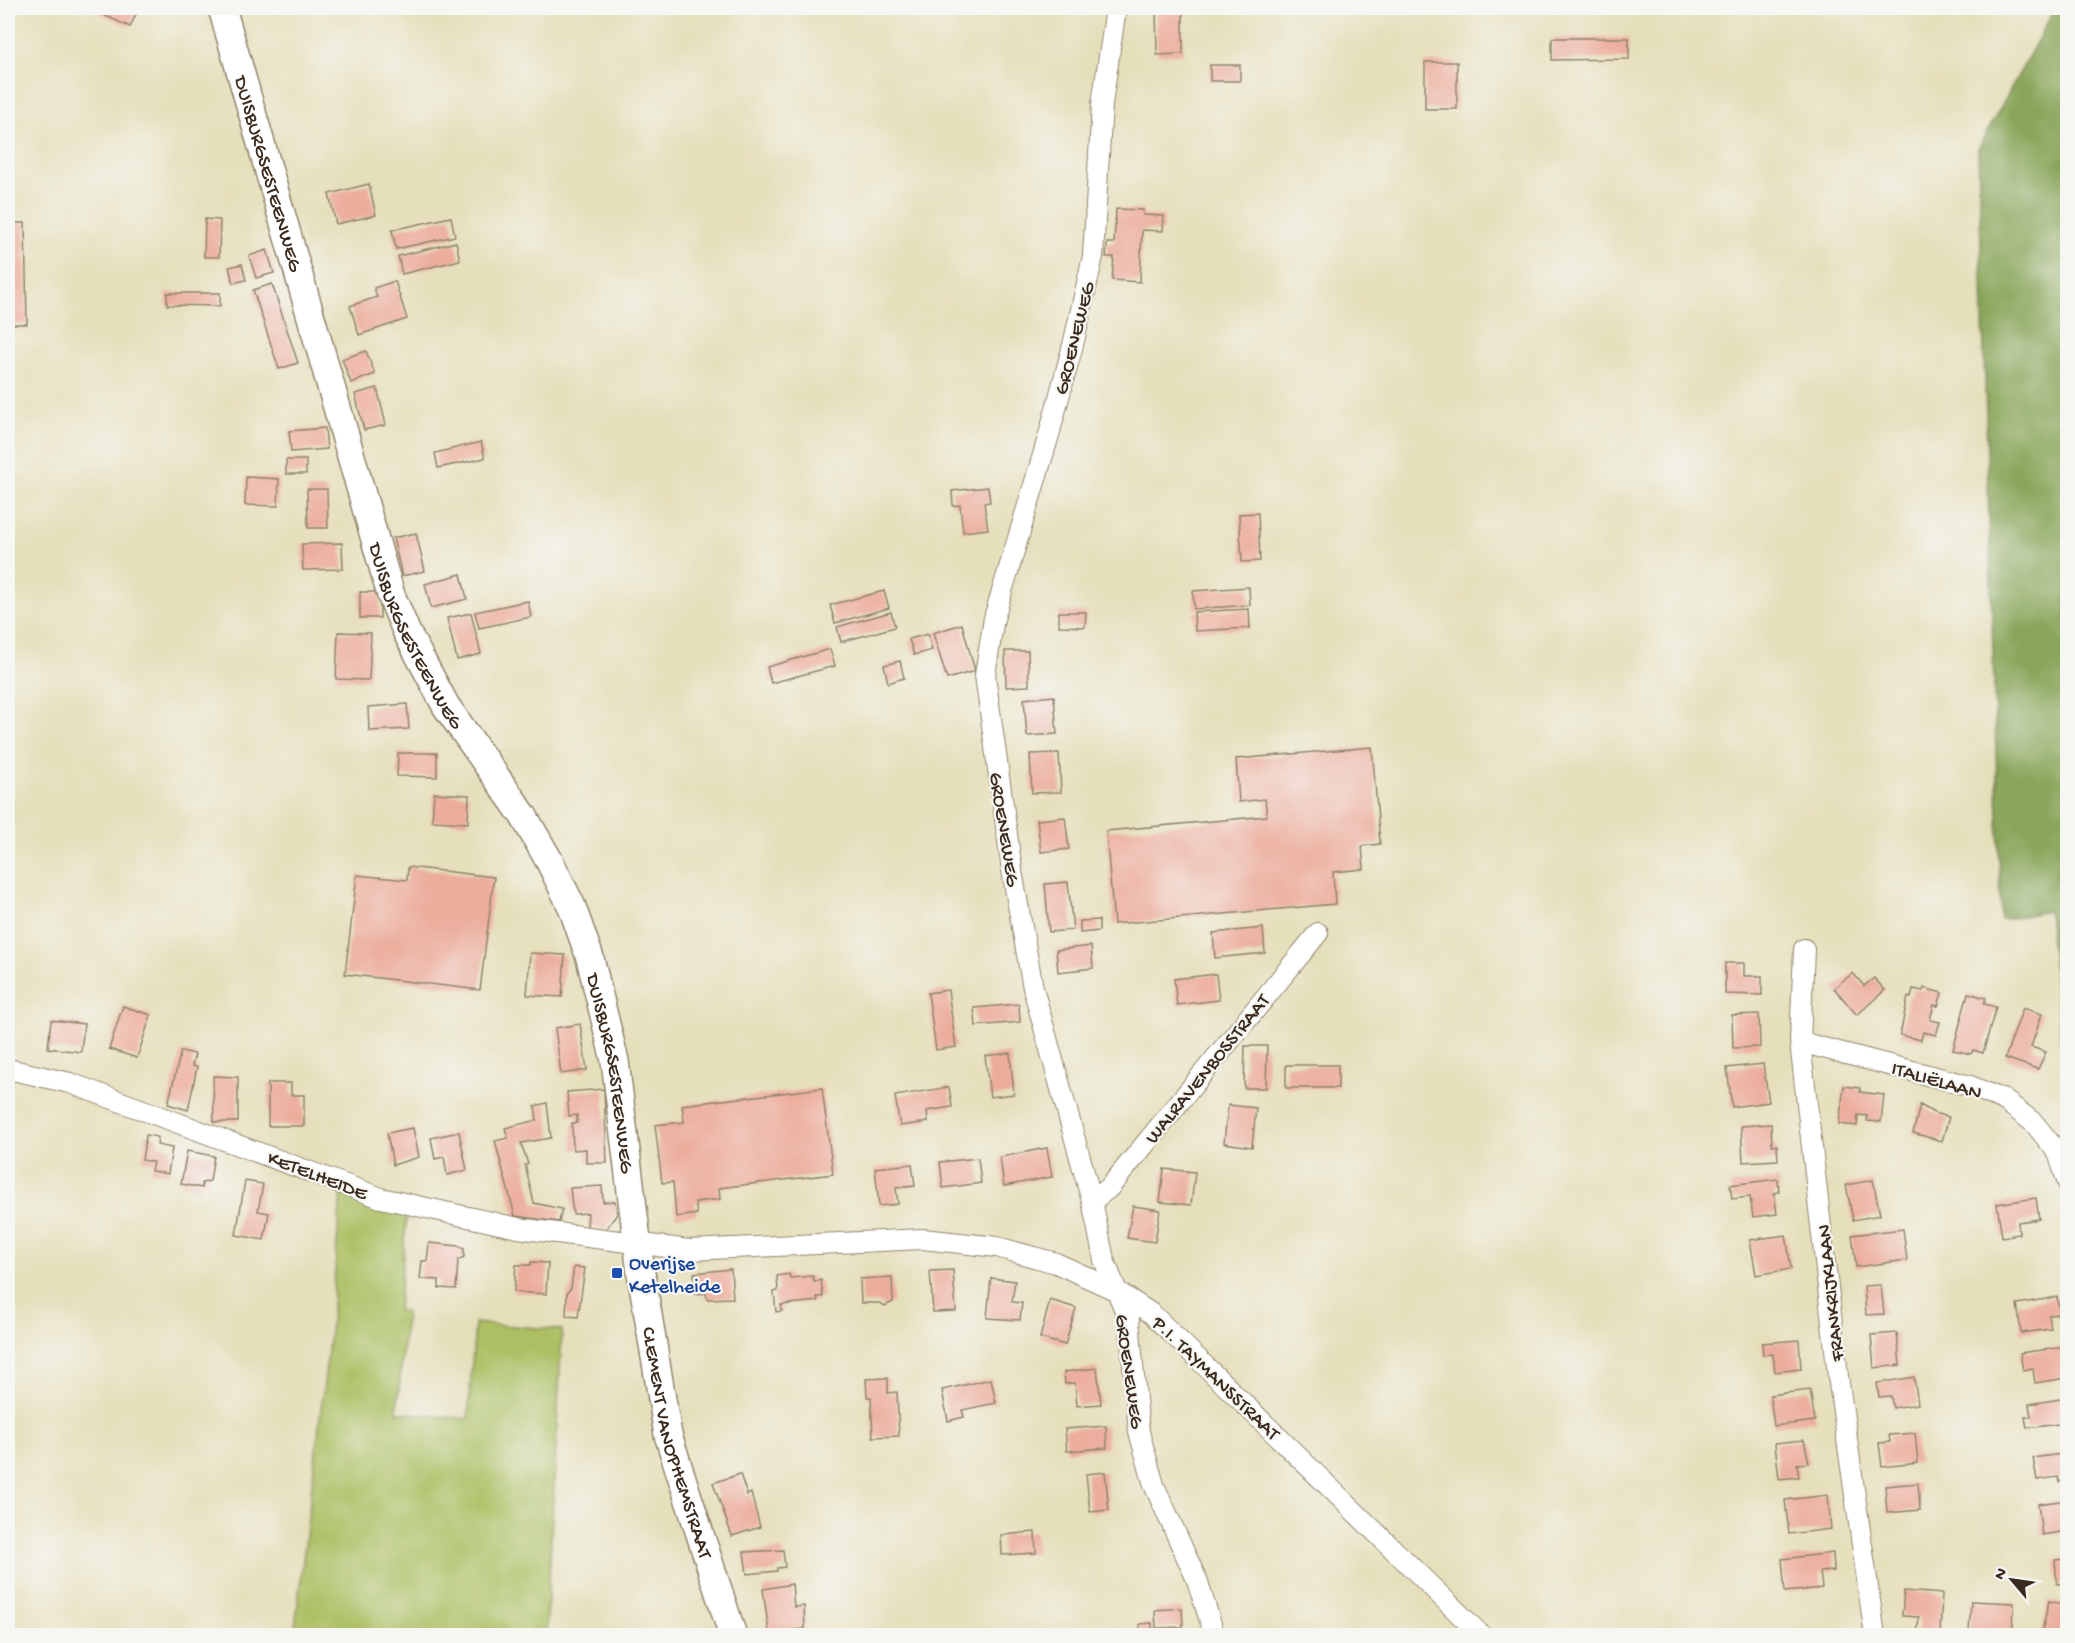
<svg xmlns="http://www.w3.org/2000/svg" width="2075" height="1643" font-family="'Gochi Hand',sans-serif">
	<rect width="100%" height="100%" fill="#f6f6f2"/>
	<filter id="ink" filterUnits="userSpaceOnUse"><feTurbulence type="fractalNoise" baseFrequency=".0167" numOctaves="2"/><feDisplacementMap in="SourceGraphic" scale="12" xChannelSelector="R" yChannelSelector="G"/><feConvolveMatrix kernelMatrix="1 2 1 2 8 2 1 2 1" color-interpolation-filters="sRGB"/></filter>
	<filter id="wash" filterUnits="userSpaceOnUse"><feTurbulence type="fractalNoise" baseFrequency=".008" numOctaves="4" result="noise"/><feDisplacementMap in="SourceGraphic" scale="24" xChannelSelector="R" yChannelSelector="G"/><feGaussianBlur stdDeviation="1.35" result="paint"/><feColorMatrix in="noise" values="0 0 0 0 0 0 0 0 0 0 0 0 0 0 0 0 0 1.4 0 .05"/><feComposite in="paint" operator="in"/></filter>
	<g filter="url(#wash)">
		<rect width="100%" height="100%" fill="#e6dfbb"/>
		<path fill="#acc064" stroke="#747541" stroke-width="1.5" d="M341 1193 407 1212 398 1311 406 1312 397 1412 468 1419 475 1323 562 1330 546 1635 294 1636 330 1333Z"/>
		<path fill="#89a65a" stroke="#62683c" stroke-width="1.5" d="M2055 8H2068L2067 1098 2048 911 2001 920 1978 149Z"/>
		<g id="blocks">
			<path fill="#ecad9c" d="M97 8H139L130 27 95 11Z
				M1156 8H1183V54L1157 55Z
				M1552 38H1629V59L1552 60Z
				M1425 62H1457V109H1425Z
				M1210 65H1240V81H1210Z
				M369 184 376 215 336 224 329 194Z
				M1116 209 1143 210V215L1164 216 1163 231 1142 230 1140 282 1112 280 1114 257H1106L1107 243H1114Z
				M451 217 455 236 396 249 392 230Z
				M205 219 220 220 219 257H204Z
				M8 223H25L27 324H8Z
				M456 242 460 260 402 274 398 256Z
				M267 250 274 273 256 278 249 256Z
				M242 264 246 280 233 283 229 267Z
				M395 281 407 319 359 335 350 306 377 297 374 288Z
				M272 284 298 363 279 369 253 290Z
				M167 293H220V306L167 305Z
				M366 351 375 374 351 383 342 359Z
				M377 388 386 425 364 430 355 394Z
				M325 428 327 449 291 452 289 431Z
				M481 442 485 458 438 468 435 453Z
				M286 460H306V474H286Z
				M246 477 279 479 278 506 245 505Z
				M988 487 990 502 984 503 988 529 963 532 960 505 953 506 952 491Z
				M307 489H327L328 528H308Z
				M1258 513 1260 561 1242 562 1239 514Z
				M416 533 425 571 402 576 393 538Z
				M342 543 343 569 303 570 302 544Z
				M461 574 467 599 431 608 425 584Z
				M1249 587 1250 605 1194 609 1193 591Z
				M884 591 889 608 835 623 830 605Z
				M360 592H380V618H360Z
				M528 601 531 617 479 628 475 612Z
				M1249 609 1250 628 1195 631 1194 612Z
				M891 612 895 627 841 642 837 627Z
				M1059 612H1086L1085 627 1059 626Z
				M471 613 481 654 457 660 447 618Z
				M962 624 975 671 947 679 933 633Z
				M338 632 371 633 369 680 336 679Z
				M928 634 932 650 914 655 909 639Z
				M830 649 835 666 771 683 767 667Z
				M1005 651H1028L1029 686 1006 687Z
				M900 661 904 678 888 683 884 665Z
				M1054 696 1057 734 1027 736 1024 699Z
				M407 704 409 729 369 731 368 707Z
				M1372 747 1380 844 1362 846 1364 869 1333 872 1335 904 1114 924 1106 831 1267 816 1265 799 1239 802 1236 759Z
				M398 753H437V777L397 776Z
				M1059 753 1061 792 1032 793 1030 754Z
				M434 793 469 795 468 823 432 821Z
				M1065 817 1069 849 1041 852 1037 820Z
				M408 867 494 877 480 990 345 974 357 875 407 880Z
				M1068 882 1073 930 1049 932 1045 884Z
				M1099 920V931L1080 933V921Z
				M1263 928 1265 953 1215 958 1213 933Z
				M1091 946 1093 968 1058 972 1056 950Z
				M530 953 565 955 562 997 527 995Z
				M1725 963H1744V976H1762V995L1725 994Z
				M1853 973 1864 986 1874 978 1885 990 1857 1015 1834 988Z
				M1216 974 1219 1000 1177 1005 1174 979Z
				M1924 988 1942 993 1938 1006 1934 1005 1930 1020 1940 1022 1936 1035 1923 1032 1921 1040 1900 1035 1908 997 1911 998 1913 989 1923 991Z
				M948 990 956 1047 936 1050 928 993Z
				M1968 993 1986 998 1984 1004 1996 1007 1983 1053 1973 1050 1971 1054 1953 1050Z
				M1019 1004 1020 1022 976 1026 974 1008Z
				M123 1006 151 1015 137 1058 109 1049Z
				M2023 1008 2042 1014 2031 1047 2046 1052 2038 1069 2005 1058Z
				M1759 1014 1760 1047 1733 1048 1732 1015Z
				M51 1020 84 1024 81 1052 48 1048Z
				M580 1024 587 1070 561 1074 555 1028Z
				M1245 1046H1267L1266 1088H1244Z
				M181 1051 195 1054 192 1066 197 1067 188 1110 168 1104Z
				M1010 1053 1014 1094 990 1097 985 1056Z
				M1763 1064 1769 1102 1732 1107 1727 1068Z
				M1286 1065H1338V1088H1286Z
				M213 1076 238 1077V1122H214Z
				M268 1083H291V1095H304V1126H268Z
				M1844 1086 1860 1088V1092L1884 1095 1881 1122 1867 1121V1116L1858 1115 1857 1126 1839 1124Z
				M949 1087 952 1107 927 1111 928 1122 900 1126 895 1096Z
				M822 1088 833 1174 719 1188 720 1199 695 1202 697 1214 676 1217 673 1182 662 1183 655 1125 684 1122 682 1105Z
				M604 1089 607 1163H586V1149L573 1150 572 1123H577V1115L569 1116 567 1092Z
				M547 1103 551 1138 521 1143 528 1164 525 1165 534 1203 562 1209 559 1222 515 1216 495 1141 508 1138 505 1128 537 1120 535 1106Z
				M1228 1105 1256 1108 1252 1147 1224 1143Z
				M1920 1105 1934 1113 1949 1117 1942 1141 1913 1133Z
				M1771 1124 1772 1145H1777L1778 1160 1743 1162 1741 1126Z
				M413 1128 419 1157 393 1165 387 1133Z
				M459 1132 467 1170 447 1175 444 1157 435 1159 431 1138Z
				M146 1135 158 1137 157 1145 172 1148 168 1174 151 1171 153 1162 142 1160Z
				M1047 1148 1052 1177 1004 1186 1000 1157Z
				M187 1151 214 1156 210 1181 202 1183V1188L181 1184Z
				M978 1158 981 1183 943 1188 940 1162Z
				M912 1164 915 1186 896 1188 898 1204 879 1206 875 1168Z
				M1164 1169 1195 1172 1191 1205 1160 1202Z
				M1778 1179 1779 1192 1774 1193 1777 1214 1753 1217 1750 1197 1732 1199 1730 1185Z
				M1873 1180 1880 1215 1853 1220 1846 1185Z
				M245 1181 263 1184 258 1211 269 1213 264 1240 236 1235Z
				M602 1186 603 1202 615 1201 617 1214 606 1229 587 1227 588 1213 573 1214 570 1188Z
				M2036 1198 2039 1219 2018 1222 2019 1234 2002 1237 1997 1204Z
				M1133 1206 1160 1210 1155 1242 1127 1238Z
				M1903 1229 1907 1260 1856 1267 1852 1235Z
				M1786 1235 1791 1269 1756 1275 1750 1240Z
				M429 1243 459 1246 464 1249V1257L458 1260 456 1289 439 1288V1280L420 1279 422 1261H427Z
				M531 1262 548 1263 546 1294 514 1292 516 1265H531Z
				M574 1267 585 1268 578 1317 566 1316 567 1293 571 1288Z
				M731 1269 733 1298 707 1299 706 1293 695 1294 694 1273Z
				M953 1270 956 1311 933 1312 930 1271Z
				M789 1274 790 1278 813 1276 814 1282 821 1280 823 1297H817L818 1301 781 1305 782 1311 776 1312 774 1292 778 1291 777 1276Z
				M892 1277 893 1302 885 1306 879 1303H861L860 1279Z
				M991 1278 1015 1281 1012 1302 1022 1303 1020 1320 987 1318Z
				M1881 1285 1884 1314 1866 1315 1864 1286Z
				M2057 1297 2060 1314 2049 1315 2051 1329 2021 1333 2017 1304Z
				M1050 1300 1076 1308 1065 1345 1040 1338Z
				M1897 1333 1900 1365 1874 1368 1871 1335Z
				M1799 1340 1801 1369 1775 1372 1773 1354 1763 1355 1762 1343Z
				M2065 1347 2067 1378 2035 1383 2033 1369 2023 1371 2020 1353Z
				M1097 1368 1101 1404 1077 1406 1075 1383 1065 1384 1064 1372Z
				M1914 1377 1918 1404 1893 1408 1891 1396 1879 1397 1877 1383Z
				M888 1378V1393L897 1392 899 1436 873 1437 871 1397H867L866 1379Z
				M991 1379 996 1403 962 1410 964 1417 948 1421 942 1390Z
				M1810 1390 1815 1421 1774 1426 1770 1395Z
				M2067 1398V1423L2027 1428 2025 1417H2031L2029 1404Z
				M1106 1426 1107 1448 1067 1451 1065 1429Z
				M1915 1433 1918 1463 1882 1467 1879 1443 1890 1442 1889 1435Z
				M1804 1440 1809 1463 1797 1464 1799 1477 1779 1479 1775 1443Z
				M2062 1454H2067V1480L2059 1482 2058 1477 2037 1480 2033 1458Z
				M1105 1472 1109 1510 1090 1512 1086 1474Z
				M740 1474 747 1495 751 1493 760 1527 732 1536 713 1483Z
				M1918 1483 1920 1510 1887 1513 1885 1486Z
				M1828 1495 1831 1529 1789 1534 1785 1500Z
				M2067 1500V1531L2042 1535 2038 1504Z
				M1035 1532 1036 1553 1002 1555 1001 1535Z
				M783 1550 785 1567 777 1568V1571L747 1574 744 1552Z
				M1833 1553 1834 1571 1820 1572 1822 1588 1785 1592 1782 1559Z
				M2067 1559V1583L2057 1584 2055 1560Z
				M792 1584 794 1607 804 1606 805 1629 769 1633 763 1589Z
				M1904 1591 1942 1594 1940 1635H1917L1919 1617 1902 1616Z
				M1971 1601 2014 1603 2013 1632 1969 1633Z
				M2049 1601 2067 1605 2066 1635H2041Z
				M1182 1608 1183 1627 1156 1628 1155 1610Z
				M1152 1623V1635H1140V1624Z"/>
		</g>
	</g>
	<g filter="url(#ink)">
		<use href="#blocks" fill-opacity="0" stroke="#90846c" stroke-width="1.5"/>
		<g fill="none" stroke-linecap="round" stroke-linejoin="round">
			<g stroke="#90846c" stroke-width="22">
				<path id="street" d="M1116 8 1102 104 1093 256 1074 341 1049 435 994 618 985 675 1013 877 1033 988 1092 1201 1104 1260 1129 1320 1139 1432 1154 1485 1197 1580 1215 1636
					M1804 949 1800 1042 1838 1376 1875 1636
					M1800 1042 1970 1086 2004 1100 2034 1123 2058 1153 2068 1183
					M8 1069 70 1083 381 1198 518 1228 689 1250 923 1239 997 1247 1056 1263 1117 1291 1152 1314 1482 1636
					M1092 1201 1109 1188 1318 933"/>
			</g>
			<g stroke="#90846c" stroke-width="30">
				<g id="secondary">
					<path id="s1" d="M222 8 391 595 407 633 446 706 523 815 550 862 572 907 590 958 615 1061 641 1273 668 1435 733 1636"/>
				</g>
			</g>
			<use href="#street" stroke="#fff" stroke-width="20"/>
			<use href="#secondary" stroke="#fff" stroke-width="27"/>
		</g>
	</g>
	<rect fill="#1a4fb4" stroke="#f6f6f2" stroke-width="2" x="611" y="1267" width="12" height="12" rx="3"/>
	<g text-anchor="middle" stroke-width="4.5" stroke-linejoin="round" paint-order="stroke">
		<g font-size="20" fill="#3b2a1e" stroke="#f6f6f2">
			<text dy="7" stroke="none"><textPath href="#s1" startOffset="172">DUISBURGSESTEENWEG</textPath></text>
			<text transform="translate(1073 338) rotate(-76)" y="7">GROENEWEG</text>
			<text dy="7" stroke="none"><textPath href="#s1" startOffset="658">DUISBURGSESTEENWEG</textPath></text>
			<text transform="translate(1006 829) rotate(81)" y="7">GROENEWEG</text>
			<text transform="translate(1206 1068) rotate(-51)" y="7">WALRAVENBOSSTRAAT</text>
			<text dy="7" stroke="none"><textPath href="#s1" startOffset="1144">DUISBURGSESTEENWEG</textPath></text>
			<text transform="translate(1937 1079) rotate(16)" y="7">ITALIËLAAN</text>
			<text transform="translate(318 1174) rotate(21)" y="7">KETELHEIDE</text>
			<text transform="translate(1829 1293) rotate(-96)" y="7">FRANKRIJKLAAN</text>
			<text transform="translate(1131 1371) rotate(82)" y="7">GROENEWEG</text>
			<text transform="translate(1217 1377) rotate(44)" y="7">P.I. TAYMANSSTRAAT</text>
			<text dy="7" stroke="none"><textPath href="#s1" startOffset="1520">CLEMENT VANOPHEMSTRAAT</textPath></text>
		</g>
		<g font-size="20" fill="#164399" stroke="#f6f6f2" text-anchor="start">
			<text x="629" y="1269">Overijse<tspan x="629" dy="23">Ketelheide</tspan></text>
		</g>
	</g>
	<rect width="2075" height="1643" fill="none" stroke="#f6f6f2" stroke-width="30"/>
	<g transform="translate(2012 1580) rotate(299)" stroke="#f6f6f2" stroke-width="4.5" paint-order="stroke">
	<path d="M0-4.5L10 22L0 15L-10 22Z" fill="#3b2a1e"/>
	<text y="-9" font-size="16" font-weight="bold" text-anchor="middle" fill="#3b2a1e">N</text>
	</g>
</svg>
